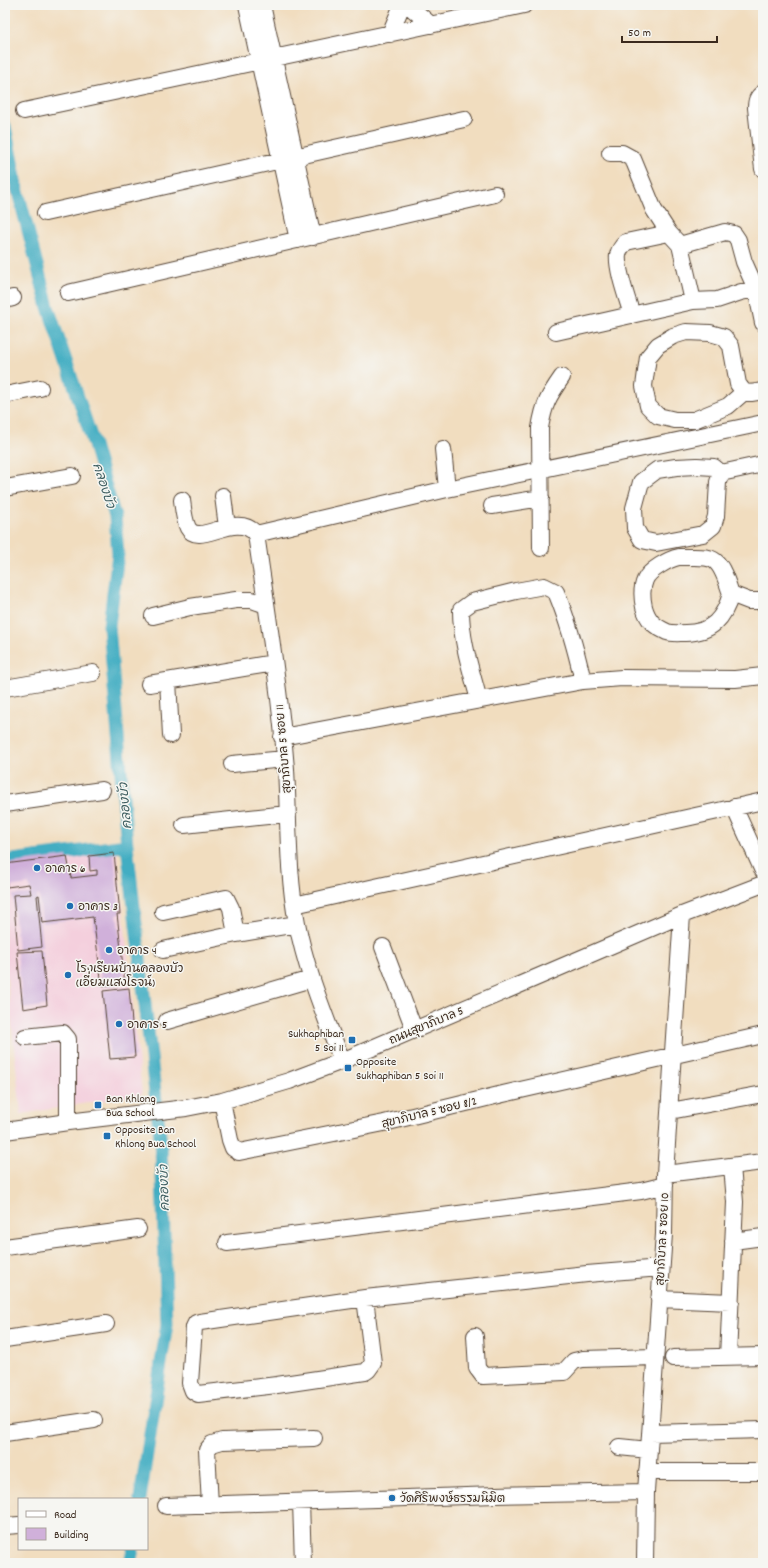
<svg xmlns="http://www.w3.org/2000/svg" width="768" height="1568" font-family="Dekko,'Playpen Sans Thai',sans-serif">
	<rect width="100%" height="100%" fill="#f6f6f2"/>
	<filter id="ink" filterUnits="userSpaceOnUse"><feTurbulence type="fractalNoise" baseFrequency=".025" numOctaves="2"/><feDisplacementMap in="SourceGraphic" scale="8" xChannelSelector="R" yChannelSelector="G"/><feConvolveMatrix kernelMatrix="1 2 1 2 8 2 1 2 1" color-interpolation-filters="sRGB"/></filter>
	<filter id="wash" filterUnits="userSpaceOnUse"><feTurbulence type="fractalNoise" baseFrequency=".012" numOctaves="4" result="noise"/><feDisplacementMap in="SourceGraphic" scale="16" xChannelSelector="R" yChannelSelector="G"/><feGaussianBlur stdDeviation="0.9" result="paint"/><feColorMatrix in="noise" values="0 0 0 0 0 0 0 0 0 0 0 0 0 0 0 0 0 1.4 0 .05"/><feComposite in="paint" operator="in"/></filter>
	<g filter="url(#wash)">
		<rect width="100%" height="100%" fill="#f1ddbf"/>
		<path fill="#f4cfdd" d="M117 851 142 1094 21 1114 5 957V864Z"/>
		<g fill="none" stroke-linecap="round" stroke-linejoin="round">
			<path stroke="#43adc2" stroke-width="13" d="M5 126 17 188 48 307 94 445 115 517 118 554 109 626 127 845 161 1145 167 1324 140 1499
				M5 861 127 845
				M130 1563 133 1549"/>
		</g>
		<g id="blocks">
			<path fill="#d0b0da" d="M114 853 120 914H117L125 984 102 986 93 917 42 923 39 895 37 896 42 947 18 950 13 895 31 894 29 884 7 887 5 864 67 856 71 878 97 875V870L90 871 89 856Z
				M42 951 47 1005 23 1009 17 952Z
				M129 988 135 1057 110 1059 103 991Z"/>
		</g>
	</g>
	<g filter="url(#ink)">
		<use href="#blocks" fill-opacity="0" stroke="#564536" stroke-width="1"/>
		<g fill="none" stroke-linecap="round" stroke-linejoin="round">
			<g stroke="#564536" stroke-width="18">
				<path id="minor" d="M247 5 298 240
					M262 5 313 237
					M408 5 431 25
					M390 34 402 5
					M763 93C757 97 756 101 756 108L763 169
					M24 111 524 5
					M610 153H622L633 159 654 210 669 233 680 245 693 301
					M45 213 464 119
					M680 245 725 232 734 234 738 240 744 262 756 289 763 323
					M68 293 495 194
					M5 300 13 298
					M632 315C628 301 616 268 618 255 619 250 622 246 626 242L669 233
					M556 332 693 301 717 300 741 292 756 289
					M744 392 728 406 694 420H675L658 416 648 406 644 386 648 357 658 345 673 336 686 332 710 333 724 337 731 346 738 384 744 392 751 393 763 391
					M5 395 40 388
					M443 449 447 489
					M721 473 714 467 697 466 676 467 657 470 641 482 634 508 635 528 642 540 656 543 703 534 713 526 716 516 718 482 721 473 763 464
					M5 488 72 476
					M223 496 227 527
					M182 500C183 508 184 520 188 528 199 548 236 510 256 534 267 611 280 691 286 769 289 820 287 872 297 923 306 971 325 1015 342 1061
					M492 506 541 498
					M256 534 447 489 763 423
					M541 548 540 428C544 404 548 397 562 377
					M731 594C724 618 712 633 685 633 679 633 673 634 667 632 654 626 648 621 644 607 642 598 641 589 645 580 649 570 669 559 679 557 684 557 690 557 694 557 701 557 710 557 715 561 723 567 728 585 731 594L749 601H763
					M153 616 190 607 236 600H252L266 605
					M168 681 171 735
					M149 684 274 663
					M5 688 93 673
					M479 700C471 670 461 641 461 610L472 602 516 591 544 586 556 592C568 621 576 650 583 681
					M282 737 583 681 622 678 735 679 763 676
					M232 764 285 759
					M5 804 102 790
					M734 807 763 871
					M184 825 287 814
					M294 905 763 801
					M163 912 226 898 231 908 236 934
					M383 947 414 1029
					M163 950 236 934 297 924
					M167 1021 311 979
					M25 1037 63 1033 68 1039V1122
					M222 1101 230 1140 233 1148 239 1152 384 1123 503 1094 763 1035
					M670 1111 763 1094
					M5 1131 68 1122 186 1108 222 1101 289 1081 342 1061 682 915 763 884
					M665 1174 763 1162
					M733 1241 763 1237
					M227 1243 641 1191 665 1185
					M5 1247 138 1229
					M365 1298 373 1363 368 1370 365 1372 277 1385 198 1394 193 1391 190 1383 194 1327 196 1323 200 1322 365 1298 587 1274 661 1268
					M659 1299 731 1302
					M475 1336 477 1368 483 1376 564 1372 574 1361 583 1359 655 1357
					M5 1339 106 1324
					M728 1357 735 1202 732 1166
					M673 1358 763 1356
					M5 1433 94 1420
					M650 1433 763 1430
					M619 1447 649 1450
					M647 1472H763
					M301 1502 303 1563
					M210 1505 207 1450 212 1444 222 1441 314 1438
					M166 1506 496 1495 646 1492
					M5 1526 19 1525
					M645 1563 646 1492 664 1234 665 1174 682 915"/>
			</g>
			<use href="#minor" stroke="#fff" stroke-width="16"/>
		</g>
	</g>
	<g fill="#1f6fb2" stroke="#f6f6f2" stroke-width="1.5">
		<circle cx="37" cy="868" r="4"/>
		<circle cx="70" cy="906" r="4"/>
		<circle cx="109" cy="950" r="4"/>
		<circle cx="68" cy="975" r="4"/>
		<circle cx="119" cy="1024" r="4"/>
		<rect x="348" y="1036" width="8" height="8" rx="2"/>
		<rect x="344" y="1064" width="8" height="8" rx="2"/>
		<rect x="94" y="1101" width="8" height="8" rx="2"/>
		<rect x="103" y="1132" width="8" height="8" rx="2"/>
		<circle cx="392" cy="1498" r="4"/>
	</g>
	<g text-anchor="middle" stroke-width="3" stroke-linejoin="round" paint-order="stroke">
		<g font-size="12" fill="#3b2a1e" stroke="#f6f6f2">
			<text transform="translate(283 749) rotate(-95)" y="4">สุขาภิบาล 5 ซอย 11</text>
			<text transform="translate(426 1025) rotate(-23)" y="4">ถนนสุขาภิบาล 5</text>
			<text transform="translate(429 1112) rotate(-14)" y="4">สุขาภิบาล 5 ซอย 8/2</text>
			<text transform="translate(662 1239) rotate(-87)" y="4">สุขาภิบาล 5 ซอย 10</text>
		</g>
		<g font-size="12" fill="#3b2a1e" stroke="#f6f6f2" text-anchor="start">
			<text x="45" y="872">อาคาร 6</text>
			<text x="78" y="910">อาคาร 3</text>
			<text x="117" y="954">อาคาร 4</text>
			<text x="76" y="972">โรงเรียนบ้านคลองบัว<tspan x="76" dy="14">(เอี่ยมแสงโรจน์)</tspan></text>
			<text x="127" y="1028">อาคาร 5</text>
			<text x="344" y="1037" text-anchor="end">Sukhaphiban<tspan x="344" dy="14">5 Soi 11</tspan></text>
			<text x="356" y="1065">Opposite<tspan x="356" dy="14">Sukhaphiban 5 Soi 11</tspan></text>
			<text x="106" y="1102">Ban Khlong<tspan x="106" dy="14">Bua School</tspan></text>
			<text x="115" y="1133">Opposite Ban<tspan x="115" dy="14">Khlong Bua School</tspan></text>
			<text x="400" y="1502">วัดศิริพงษ์ธรรมนิมิต</text>
		</g>
		<g font-size="13" font-style="italic" fill="#3e5e60" stroke="#f6f6f2">
			<text transform="translate(105 485) rotate(72)" y="5">คลองบัว</text>
			<text transform="translate(124 806) rotate(-95)" y="5">คลองบัว</text>
			<text transform="translate(163 1188) rotate(-92)" y="5">คลองบัว</text>
		</g>
	</g>
	<rect width="768" height="1568" fill="none" stroke="#f6f6f2" stroke-width="20"/>
	<rect x="18" y="1498" width="130" height="52" fill="#f6f6f2" stroke="#aba49d"/>
	<rect x="26" y="1511" width="20" height="6" fill="#ffffff" stroke="#aba49d"/>
	<text x="54" y="1518" font-size="12" fill="#3b2a1e">Road</text>
	<rect x="26" y="1528" width="20" height="12" fill="#d0b0da" stroke="#aba49d"/>
	<text x="54" y="1538" font-size="12" fill="#3b2a1e">Building</text>
	<path d="M622 36v6h95v-6" fill="none" stroke="#3b2a1e" stroke-width="2"/>
	<text x="628" y="36" font-size="12" fill="#3b2a1e" stroke="#f6f6f2" stroke-width="3" paint-order="stroke">50 m</text>
</svg>
